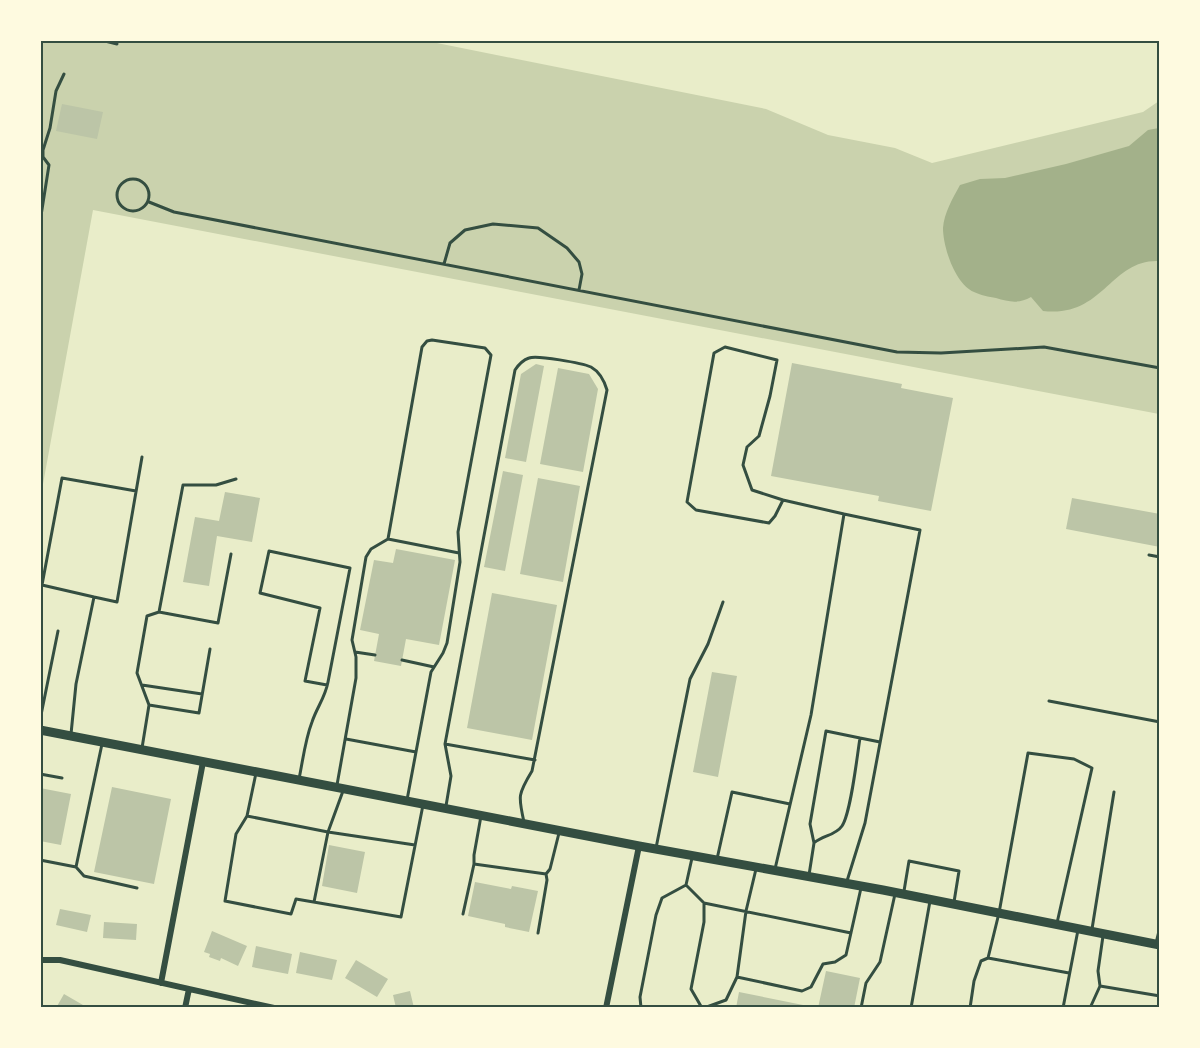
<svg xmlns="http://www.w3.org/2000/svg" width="1200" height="1048" font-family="'Golos Text',sans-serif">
	<rect width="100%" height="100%" fill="#e9edc9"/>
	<path fill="#cad2ad" d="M41 41H427L766 109 828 135 895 148 932 163 1143 112 1159 101V414L93 210 41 495Z"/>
	<path fill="#a3b18a" d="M1159 128V261C1110 259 1104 318 1043 311L1031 297C1019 304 1009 302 996 298 989 297 980 295 974 292 955 284 943 247 943 228 944 213 953 198 960 185L980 179 1005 178 1066 164 1129 146 1148 130Z"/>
	<path fill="#bcc5a7" d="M62 104 103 112 97 139 56 131Z
		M792 363 902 384 901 388 953 398 931 511 878 501 879 496 771 476Z
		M536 364 544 366 526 462 505 458 521 374Z
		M558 368 589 374 598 389 583 472 540 464Z
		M503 471 523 475 505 571 484 567Z
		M538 478 580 486 563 582 520 574Z
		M225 492 260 498 252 542 217 536 209 586 183 582 195 517 219 521Z
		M1072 498 1160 514V547L1066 529Z
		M396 549 455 560 439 645 406 639 401 666 374 661 379 634 360 630 374 560 393 563Z
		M492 593 557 605 532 740 467 728Z
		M712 672 737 676 718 777 693 772Z
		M112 787 171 799 154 884 94 872Z
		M40 788 71 794 61 845 40 841Z
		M329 845 365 852 357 893 322 886Z
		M475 882 511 889 512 886 538 891 529 932 505 927V924L468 916Z
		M60 909 91 915 87 932 56 925Z
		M104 922 137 924 136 940 103 938Z
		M212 931 247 946 238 966 221 958 220 961 209 957 210 954 204 952Z
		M256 946 292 954 288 974 252 967Z
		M300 952 337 960 332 980 296 973Z
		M356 960 388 979 377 997 345 978Z
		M826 971 860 978 854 1008H818Z
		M410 991 414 1008H396L393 995Z
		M739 992 808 1006V1008H736Z
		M64 994 83 1005 81 1008H56Z"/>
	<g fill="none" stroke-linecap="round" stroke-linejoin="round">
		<path stroke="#344e41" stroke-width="3" d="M101 40 117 44
			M117 195a16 16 0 1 1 32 0a16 16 0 1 1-32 0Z
			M149 202 174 212 897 352 941 353 1044 347 1160 368
			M40 222 49 165 43 157V150L50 128 56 91 64 74
			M444 264 450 243 465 230 493 224 538 228 567 248 579 262 582 274 579 290
			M783 500 752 490 743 465 747 447 759 436 770 396 777 360 725 347 714 353 687 502 696 510 769 523 775 516 783 500 844 514
			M388 539 459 553
			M1149 555 1160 557
			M94 597 42 585 62 478 136 491
			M159 612 218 623 231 554
			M355 652 375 655
			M402 660 434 667
			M142 685 202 694
			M1049 701 1160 722
			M149 705 199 713 210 649
			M40 720 58 631
			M71 734 76 684 94 597 117 602 142 457
			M860 738 880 742
			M346 739 416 752
			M445 744 535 760
			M142 748 149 705 137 673 147 616 159 612 183 485H216L236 479
			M256 773 247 816 328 832 343 791
			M40 774 62 778
			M299 779C303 760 305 740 312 722 317 707 325 698 328 682L350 568 269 551 260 593 320 608 305 681 327 685
			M337 785 356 678V657L352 640 366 557 371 549 388 539 422 347 427 341 432 340 485 348 491 355 458 532 460 562 447 643 443 653 431 672 407 800
			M446 806 451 776 445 744 515 370C519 364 523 360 529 358 537 355 582 363 591 367 600 372 604 380 607 390L532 771C518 794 518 796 524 822
			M247 816 236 834 225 901 291 914 296 899 401 917 423 805
			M481 816 474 855V864L546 874 550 869 559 833
			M656 848 690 679 708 644 723 602
			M717 859 732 792 790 804
			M40 860 76 867 102 744
			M76 867 84 876 137 888
			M775 869 811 715 844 514 920 530 865 823 847 881
			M809 875 814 843 810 824 826 731 860 738C857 756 851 813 842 826 835 836 823 835 814 843
			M686 885 704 903V922L691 989 702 1008
			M904 891 909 861 959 871 954 902
			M314 902 328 832 415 845
			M704 903 851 933
			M463 914 474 864
			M1057 923 1092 768 1074 759 1028 753 999 913 988 958 1069 973
			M1092 929 1114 792
			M538 933 547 880 546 874
			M1156 943 1160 927
			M737 977 746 911 756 869
			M1100 986 1160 996
			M641 1008 640 997 656 915 662 898 686 885 692 858
			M704 1008 726 1000 737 977 802 991 811 987 823 964 835 962 846 955 861 888
			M861 1008 866 983 880 962 895 894
			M911 1008 930 901
			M970 1008 974 981 981 961 988 958
			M1063 1008 1078 930
			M1090 1008 1100 986 1098 971 1103 936"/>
		<path stroke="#344e41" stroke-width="6" d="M40 960H60L274 1008
			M161 983 203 762
			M185 1008 189 989
			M606 1008 639 846"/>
		<path stroke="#344e41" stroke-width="9" d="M40 730 639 846 883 890 1160 945"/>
	</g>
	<rect width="1200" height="1048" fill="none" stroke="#fefae0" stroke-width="84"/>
	<rect x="42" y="42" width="1116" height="964" fill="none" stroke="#344e41" stroke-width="2"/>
</svg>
